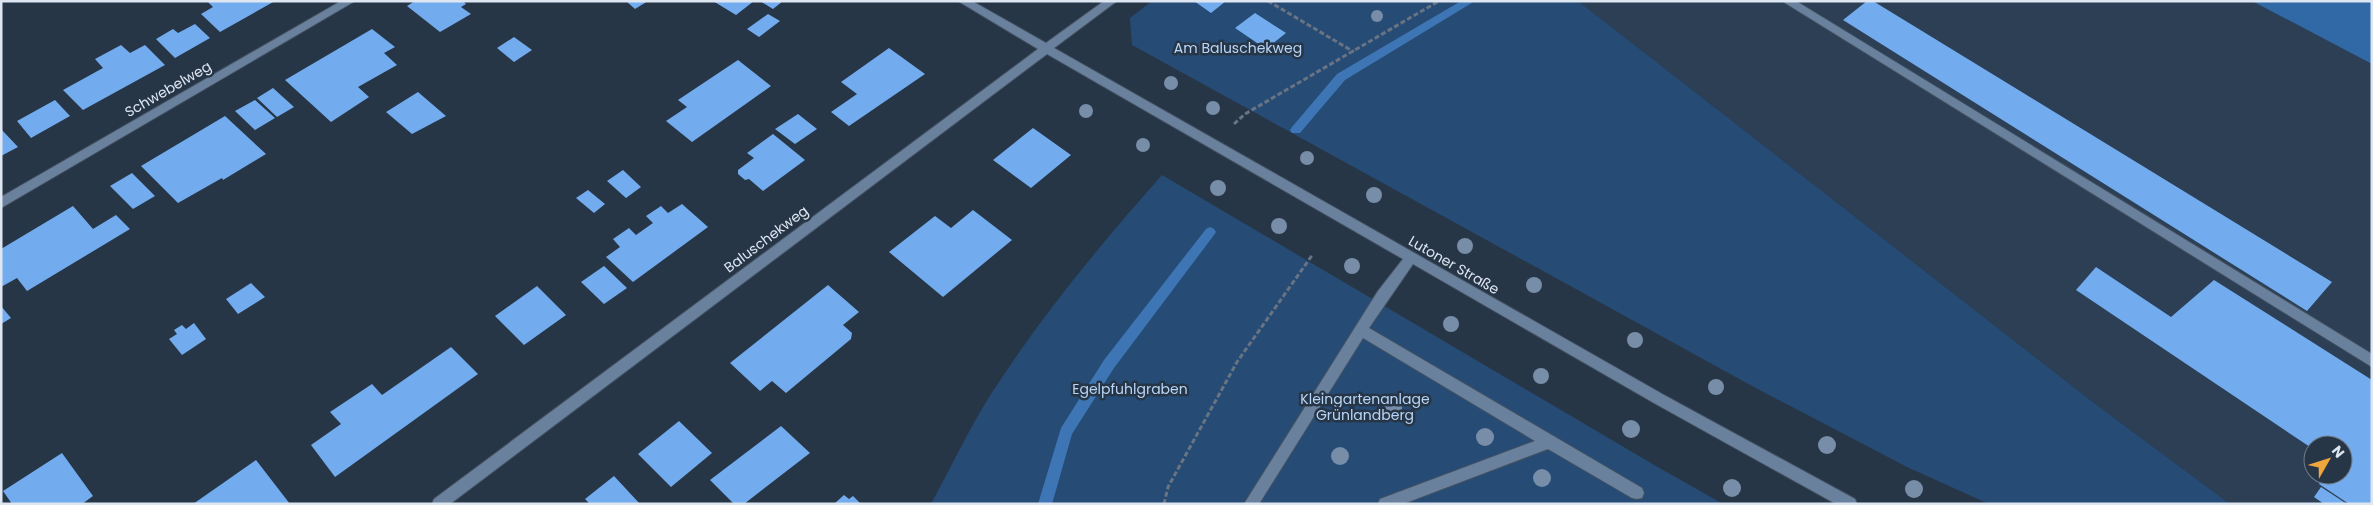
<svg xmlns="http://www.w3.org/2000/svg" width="2373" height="505" font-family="Poppins,sans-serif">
	<rect width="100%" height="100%" fill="#273647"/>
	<path fill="#2c3f55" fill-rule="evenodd" d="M1578 1H2252L2372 64V504H2230L2094 403ZM2313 445H2343V475H2313Z"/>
	<path fill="#264b75" d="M1152 1H1578L2094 403 2230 504H1989L1907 467 1752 386 1132 45 1130 18Z
		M1162 175 1656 466 1723 504H931C951 467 969 429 991 394 1042 315 1100 245 1162 175Z"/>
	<path fill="#3169a6" d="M2252 1H2372V64Z"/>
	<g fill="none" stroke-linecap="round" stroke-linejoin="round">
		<path fill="#3e76b5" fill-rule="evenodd" d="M1461 1H1475L1345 80 1300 133H1292L1290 130 1292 127 1337 74Z
			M1210 227 1214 229 1216 232 1214 235 1114 368 1072 434 1052 504H1038L1061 428 1104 360 1206 229Z"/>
	</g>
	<path fill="#72acee" d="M207 1H275L220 32 201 14 213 7Z
		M415 1H463L466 4 461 7 471 14 440 32 407 6Z
		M626 1H648L635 9Z
		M713 1H754L736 15Z
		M760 1H783L773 9Z
		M1194 1H1226L1211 13Z
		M1867 1H1873L2332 282 2307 311 1843 20Z
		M1255 13 1286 33 1266 49 1235 28Z
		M768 14 780 21 759 37 747 29Z
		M195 24 210 38 175 58 156 39 173 29 178 33Z
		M372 29 395 47 384 53 397 65 358 87 369 97 331 122 285 80Z
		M514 37 532 50 514 62 497 48Z
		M121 45 130 53 145 45 165 65 83 110 63 90 103 68 95 59Z
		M889 48 925 74 849 126 831 112 857 94 841 82Z
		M738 60 771 86 692 142 666 121 687 107 678 100Z
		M273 88 294 107 277 117 257 98Z
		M418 92 446 116 412 134 386 112Z
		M55 100 70 116 31 138 17 121Z
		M255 100 275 118 255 130 235 111Z
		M798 114 817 129 795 144 775 129Z
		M225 116 266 154 223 180 222 178 178 203 141 166Z
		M1033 128 1071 155 1031 188 993 160Z
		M1 129 18 147 1 156Z
		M773 134 805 160 763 191 749 179 745 180 738 174V170L754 158 747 153Z
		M623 170 641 187 626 198 607 181Z
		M132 173 155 196 133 209 110 186Z
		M588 190 605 204 594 213 576 198Z
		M682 204 708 227 633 282 606 257 620 247 613 239 629 228 636 235 653 223 646 216 661 206 668 213Z
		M73 206 93 229 116 215 130 229 27 291 17 278 1 287V249Z
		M973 210 1012 240 943 297 889 252 935 216 951 228Z
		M604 266 627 288 604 304 581 282Z
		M2096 267 2171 317 2214 280 2372 380V504H2349L2319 484 2325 475H2343V445H2313V449L2076 290Z
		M251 283 265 297 238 314 226 299Z
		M828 285 859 312 843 325 852 333 851 339 786 393 772 381 760 391 730 363Z
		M537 286 566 315 524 345 495 316Z
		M1 306 11 318 1 324Z
		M194 323 206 339 182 355 169 339 177 334 174 330 182 325 186 329Z
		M451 347 478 374 335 477 311 445 341 424 330 412 372 384 382 395Z
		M679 421 712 453 671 487 638 454Z
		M781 426 810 453 744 504H734L710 480Z
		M62 453 93 496 82 504H12L3 491Z
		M256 460 290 504H193L216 488Z
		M614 476 640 504H590L585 499Z
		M2321 487 2347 504H2324L2314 497Z
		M844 495 849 499 853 496 861 504H834Z"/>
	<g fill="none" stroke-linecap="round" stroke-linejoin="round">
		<g stroke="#445262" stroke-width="2">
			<path id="minor" d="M341 1H355L1 208V197Z
				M958 1H972L1046 43 1104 1H1117L1054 48 1664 395 1855 499 1857 504H1836L1654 403 1413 264 1369 328 1642 488 1644 493 1642 498 1637 499 1632 498 1548 449 1403 504H1378L1380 499 1535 441 1363 338 1259 504H1244L1378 291 1403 259 1047 54 450 504H432L434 499 1038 49Z
				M1782 1H1796L2372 354V367Z"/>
		</g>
		<path stroke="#687483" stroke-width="3" stroke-dasharray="5 2.5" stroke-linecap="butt" d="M1268 1 1354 52
			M1234 124 1245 114 1439 1
			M1164 504 1168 487 1237 362 1313 254"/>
		<use href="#minor" fill="#69819d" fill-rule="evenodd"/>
	</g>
	<g fill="#778da8">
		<circle cx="1377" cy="16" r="6"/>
		<circle cx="1171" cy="83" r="7"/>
		<circle cx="1213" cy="108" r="7"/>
		<circle cx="1086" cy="111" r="7"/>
		<circle cx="1143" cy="145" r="7"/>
		<circle cx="1307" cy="158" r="7"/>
		<circle cx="1218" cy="188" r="8"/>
		<circle cx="1374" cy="195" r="8"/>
		<circle cx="1279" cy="226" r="8"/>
		<circle cx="1465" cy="246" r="8"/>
		<circle cx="1352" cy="266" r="8"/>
		<circle cx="1534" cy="285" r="8"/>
		<circle cx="1451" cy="324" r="8"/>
		<circle cx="1635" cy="340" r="8"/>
		<circle cx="1541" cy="376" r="8"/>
		<circle cx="1716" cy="387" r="8"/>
		<circle cx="1393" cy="408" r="9"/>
		<circle cx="1631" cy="429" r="9"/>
		<circle cx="1485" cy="437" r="9"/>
		<circle cx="1827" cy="445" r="9"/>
		<circle cx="1340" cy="456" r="9"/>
		<circle cx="1542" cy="478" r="9"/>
		<circle cx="1732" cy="488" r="9"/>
		<circle cx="1914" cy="489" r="9"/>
	</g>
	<g text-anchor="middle" stroke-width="5" stroke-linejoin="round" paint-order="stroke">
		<g font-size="14" fill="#b8d5f7" stroke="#273647">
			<text x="1238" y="53">Am Baluschekweg</text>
			<text x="1130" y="394">Egelpfuhlgraben</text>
			<text x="1365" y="404">Kleingartenanlage<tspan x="1365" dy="16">Grünlandberg</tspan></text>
		</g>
		<g font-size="14" fill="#dde6f1" stroke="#273647">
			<text transform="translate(168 89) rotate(-30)" y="5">Schwebelweg</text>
			<text transform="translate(766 239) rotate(-37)" y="5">Baluschekweg</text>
			<text transform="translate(1454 265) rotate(30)" y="5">Lutoner Straße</text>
		</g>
	</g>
	<rect width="2373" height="505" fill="none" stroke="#dde6f1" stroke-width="5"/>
	<g transform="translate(2328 460) rotate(51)"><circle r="24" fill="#273647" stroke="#707c8b"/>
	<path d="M0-4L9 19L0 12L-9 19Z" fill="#efa73d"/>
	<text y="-8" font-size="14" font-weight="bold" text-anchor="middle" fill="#dde6f1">N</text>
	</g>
</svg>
